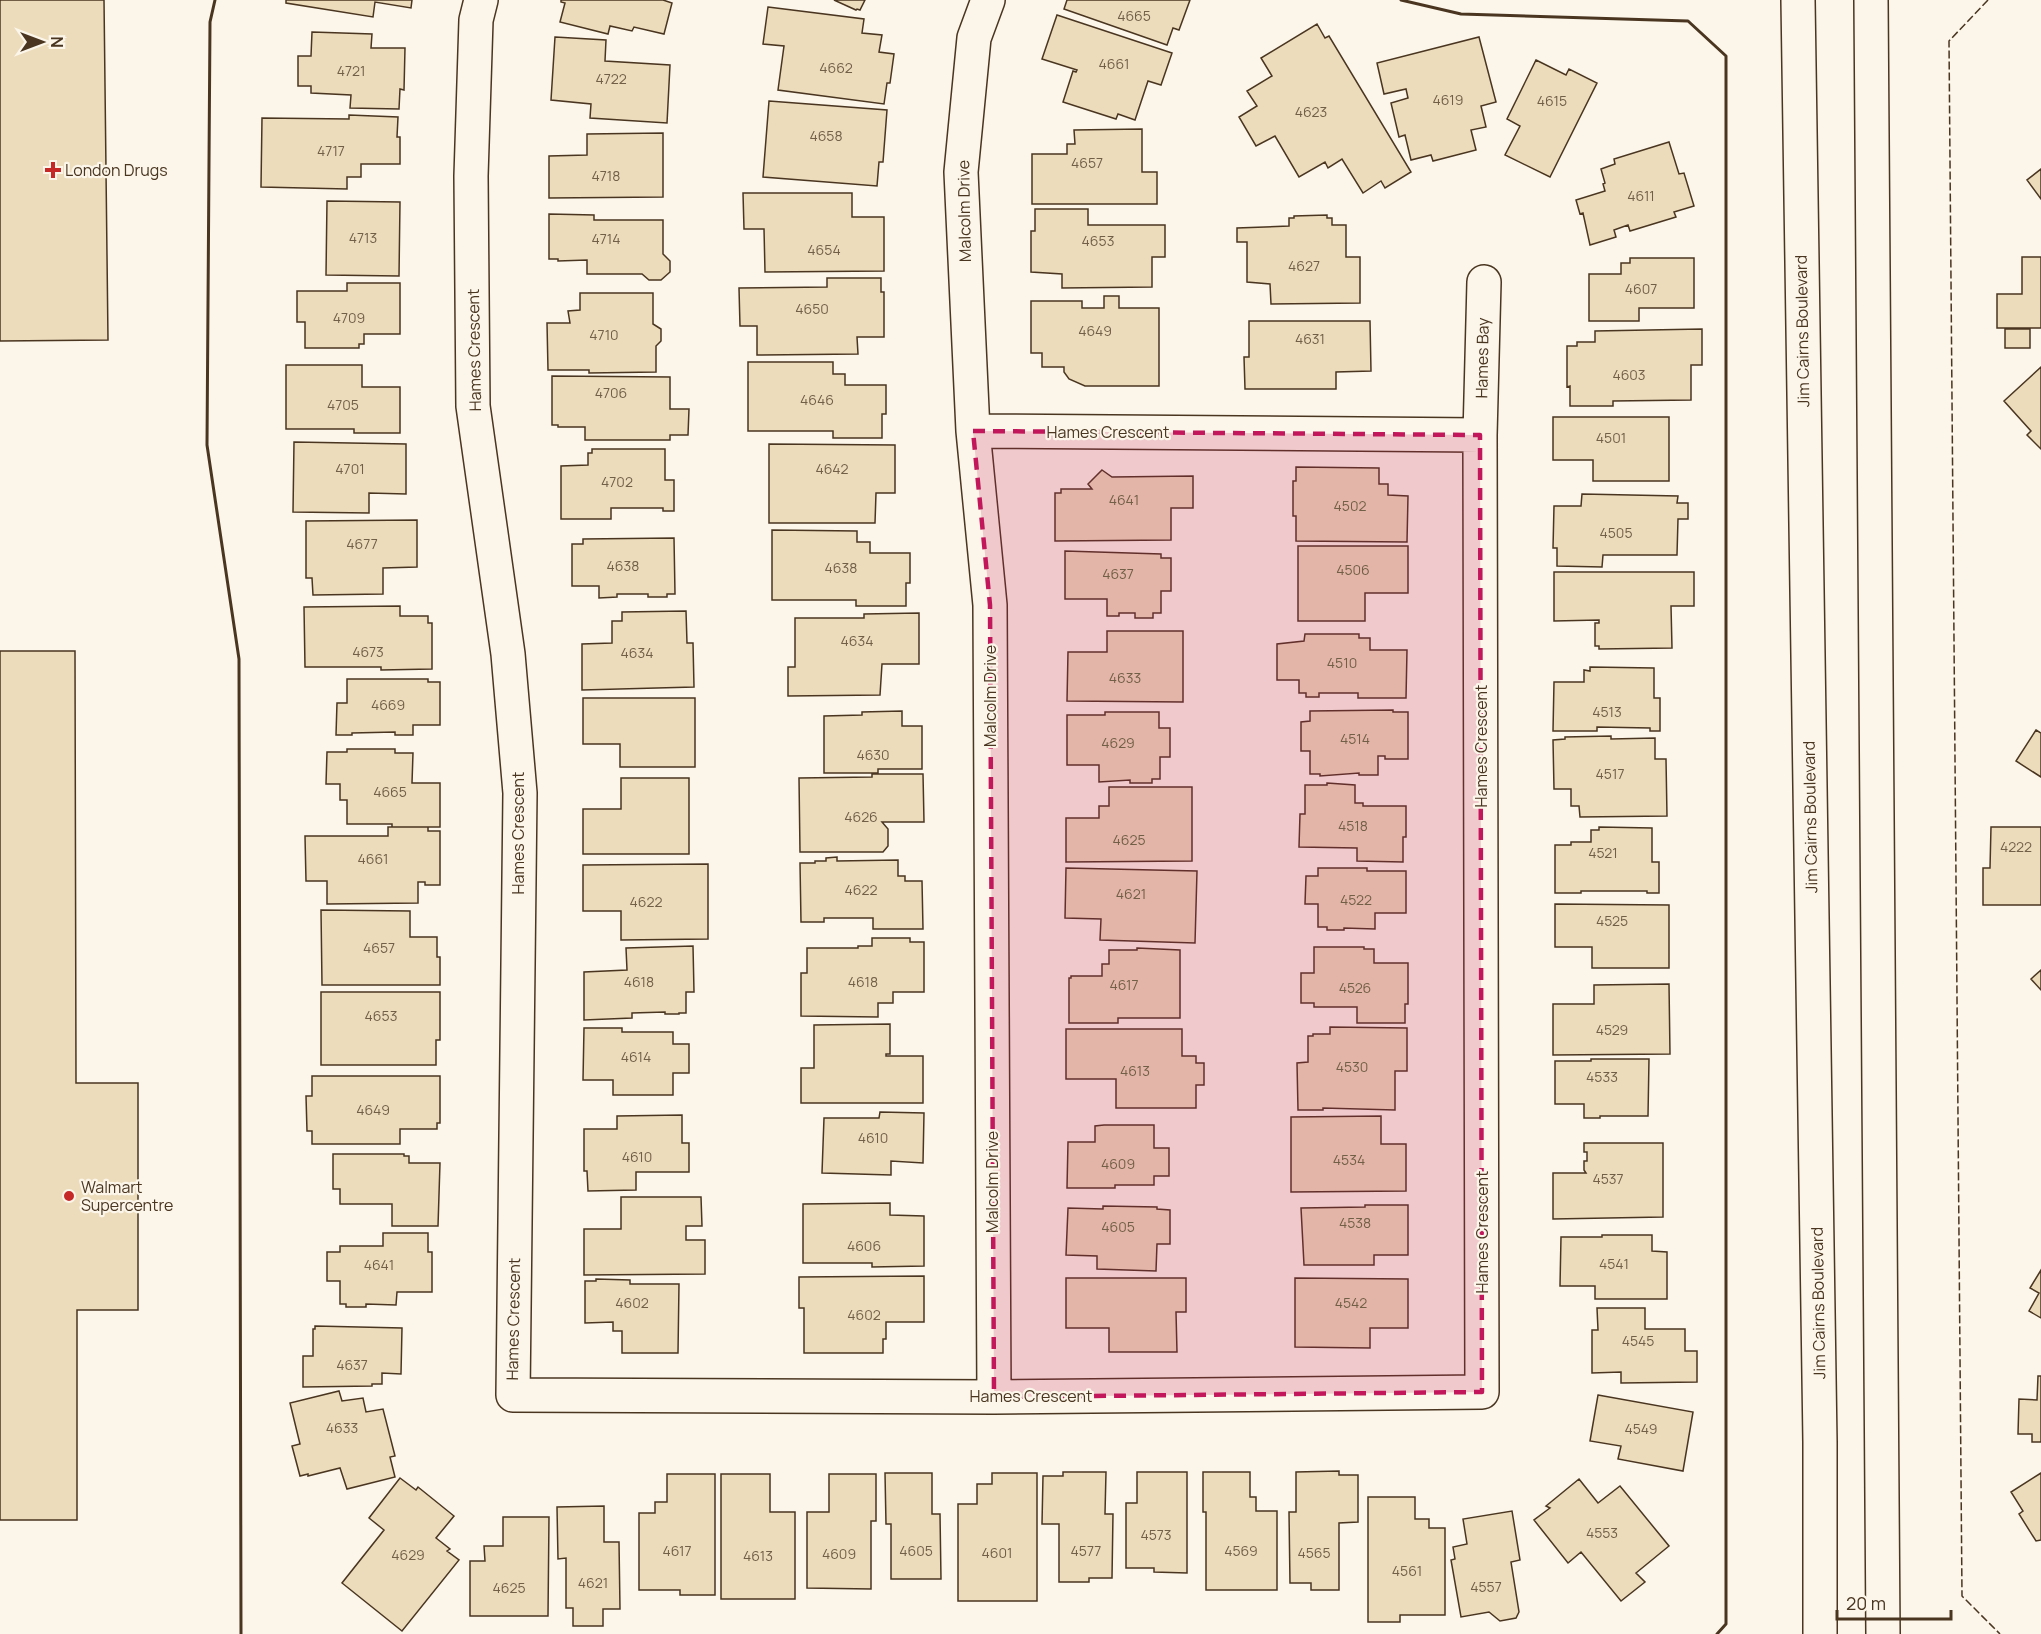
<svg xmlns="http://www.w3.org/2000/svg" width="2041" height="1634" font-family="Manrope,sans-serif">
	<rect width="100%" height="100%" fill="#fbf6e9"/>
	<path fill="#ecdcbc" stroke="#4a3520" stroke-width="1.5" d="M0 0H104L108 340 0 341Z
		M286 0H412L411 8 375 2 373 17 286 3Z
		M561 0H663L672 3 664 34 634 27 632 31 610 26 608 34 560 22 565 3 561 2Z
		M834 0H865L860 10 857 9 856 10Z
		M1067 0H1190L1179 30 1173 28 1167 45 1064 9Z
		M768 7 864 19 862 33 882 35 879 52 894 54 890 83H887L884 104 778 90 784 46 763 44Z
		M1057 15 1172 53 1161 85 1148 81 1135 120 1118 114 1116 119 1063 102 1073 71 1076 72 1077 70 1042 59Z
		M1317 24 1325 38 1329 36 1411 172 1385 188 1381 181 1363 193 1342 159 1328 168 1325 162 1299 177 1275 136 1256 146 1239 117 1257 106 1247 91 1272 76 1261 58Z
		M312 32 372 34 371 48H405L404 90 400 89 399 109 350 108 351 95 311 93V86H298V56H311Z
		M555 37 606 40 605 61 670 65 667 123 590 118 591 104 551 100Z
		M1479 37 1496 102 1481 106 1486 127 1471 130 1476 150 1433 161 1431 155 1411 160 1405 135 1399 137 1391 103 1408 98 1406 89 1384 94 1377 63Z
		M1536 60 1566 75 1569 69 1597 83 1550 177 1505 155 1520 126 1507 119Z
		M769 101 887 110 883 162H879L877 186 763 177Z
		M349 115 398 117 397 137H400V164H361V177H347V189L261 187 262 118 349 119Z
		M1142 129V172H1157V204H1032V154H1067V144H1075L1074 130Z
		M663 133V197L549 198V156L587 155V134Z
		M1669 142 1679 174 1684 173 1694 206 1674 212 1676 217 1630 231 1628 225 1614 230 1616 237 1590 245 1583 213 1580 214 1576 200 1605 191 1603 184 1605 183 1601 169 1615 164 1614 159Z
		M2041 169V199L2027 180Z
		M743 193H852V217H884V271L765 272 764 229H744Z
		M327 201 400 202 399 276 326 275Z
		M1035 209H1088V225H1165V257H1152V287L1062 288V274L1031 272V231H1035Z
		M549 214 594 215V220H663V254L670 261V272L661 280H649L642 274H587V260L558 261V259H549Z
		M1327 215V218H1332V225H1346V257H1360V303L1271 304 1270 284 1247 282V242H1237V228L1289 226V218H1294V216Z
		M2022 257H2041V328H1997V294H2022Z
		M1630 258H1694V308H1639V321H1589V274H1621V263H1630Z
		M827 278H881V292H884V337H857L858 354 757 355V326H740L739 288 827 287Z
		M347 283H400V334H364V344H359V348H305V322H297V291H347Z
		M580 293H653V324L661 329V341L656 346V372L589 373V370H548L547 323H570L568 311 580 310Z
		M1104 296H1119V308H1159V386H1085L1069 379 1064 372V367H1042V353H1031V301H1082V308H1104Z
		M1249 321H1370L1371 371 1336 372V389H1245L1244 357H1249Z
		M1702 329V365H1691V400L1613 401V406H1570V386L1567 387V346H1577V342H1595V331Z
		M2005 329H2030V348H2005Z
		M748 362H833V374H845V385H886V414H882V438H833V431H748Z
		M286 365H362V387H400V433H354V429H286Z
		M2041 367V449L2027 435 2031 431 2004 401Z
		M552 376 670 377V409H689L688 435H670V440H585V427H558V425H552Z
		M1553 417H1669V481H1593V460H1553Z
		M294 442 406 444V494L369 493V513L293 512Z
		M769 444 895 445V493H876L875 523H769Z
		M592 449H665V480H674V511H663V508H611V519H561V466L588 465V453H592Z
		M1296 467 1379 468V484H1388V495L1408 496 1407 542 1296 541V516H1293V481H1296Z
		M1102 470 1112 477 1193 476V508H1171V540L1055 541V493H1061V489H1092L1088 484Z
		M1582 494 1678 496 1677 503H1688V519H1678L1677 555H1603L1602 567 1557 566V548H1553L1554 506H1581Z
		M417 520V567L383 568V594L313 595 312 578H306V521Z
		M772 530 857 531V542H870V553H910V583H906V606H856V600H772Z
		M674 538 675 594H667V597H648V594H617V597L599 598V586H572V544H583V539Z
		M1298 546H1408V593H1365V621H1298Z
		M1065 551 1161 554V558H1171V591H1161V613H1153V618H1135V613H1119V616H1107V599H1065Z
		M1554 572H1694V606H1671L1672 648 1599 649V646H1595V623H1599V620L1554 621Z
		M400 606V616H428V623H432V669L381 670V667H305L304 607Z
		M686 611 687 643H693L694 687 582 690V644L612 643V621H622V612Z
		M919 613V664H882L880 695 788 696V667H795V618H864V614Z
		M1107 631H1183V702L1067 701 1068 652H1107Z
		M1305 634H1359V638H1370V650H1407L1406 698H1358V693H1319V697H1306V693H1299V680H1277V644L1304 641Z
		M0 651H75L76 1083H138V1310H77V1520H0Z
		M1590 667 1654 668V698H1660V731H1650V728L1597 727V731H1553L1554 682H1584V670L1590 671Z
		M347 679H428V682H440V725H413V735H395V732L352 733V735H336L337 703H347Z
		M583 698H695V767H620V744H583Z
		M1393 710V712H1408V759H1385V756H1378V775H1359V773L1320 776V774H1310V751H1301V722L1310 721V711Z
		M902 711V726H922V769H878V773H824V716L862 715V712Z
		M1105 712H1159V728H1170V757H1160V779H1152V783H1130V780L1099 782V765H1067V715H1105Z
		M2036 730 2041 733V777L2016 761Z
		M1611 736V739L1655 738V759H1666L1667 816 1580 817 1579 806H1571V789H1554L1553 740 1565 739V737Z
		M347 749H395V753H413L412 783H440V827H392V824H347V800H340V784H326L327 752H347Z
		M872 774H923L924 822H882L888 829V846L883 852H800L799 778 872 777Z
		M621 778H689V854H583V809H621Z
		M1327 783 1355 785V803H1363V806H1406V837H1403V862L1357 861V848L1299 847 1300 814H1305V785H1327Z
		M1109 787H1192V861L1066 862V818H1099V806H1109Z
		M388 827H428V831H440V885H425V882H418V903L327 904V881H306L305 836H388Z
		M1599 827 1652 828V862H1659V893H1647V891H1581V893H1555V845H1571V842H1591V830H1599Z
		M1991 827H2041V905H1983V868H1990Z
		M837 857V861L898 860V876H905V881H922L923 929H873V918H824V922H801L800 863H815V861H826V858Z
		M708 864V939L621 940V911H583V865Z
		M1066 868 1197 871 1195 943 1100 940 1101 919 1065 918Z
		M1318 868H1367V871H1406V913H1375V929L1344 928V930H1327V927H1318V904H1305L1306 876H1318Z
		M1555 904 1669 905V968H1592V947H1555Z
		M321 910 410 911V937H437V957H440V985H322Z
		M872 938H910V942H924V992H893V1003H878V1017L801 1016V973H807V948H858V946H872Z
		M693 946 694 992H686V1013H679V1014H665V1012L632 1013V1018L584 1020V972L627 970 626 948Z
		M1314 947H1364V949H1374V963H1408V1004H1405V1023H1357V1007H1314V1003H1301V973H1314Z
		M1137 948 1180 950V1018H1118V1023H1069V978H1071V976H1102V964H1109V950H1137Z
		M2041 970V990L2031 979Z
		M1669 984 1670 1054 1553 1055V1004H1594V985Z
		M321 992H440V1040H436V1065H321Z
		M890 1024V1054H886V1056H923V1103H801V1068H814V1025Z
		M1330 1027 1407 1028V1071H1395V1110L1323 1108V1110H1298L1297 1063 1308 1062V1036H1313V1034H1330Z
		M584 1028H622V1032H673V1044H689V1073H673V1095H613V1080H583Z
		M1066 1029H1182V1056H1196V1063H1204V1085H1196V1108H1116V1079H1066Z
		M1591 1059H1649L1648 1116H1600V1118H1584V1104H1555V1061H1591Z
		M312 1076H440V1123H437V1129H400V1144H312V1131H307L306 1096H312Z
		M880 1112 924 1113 923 1163 891 1161V1175L822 1173 824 1118H879Z
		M682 1115V1143H689V1172H636V1190L588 1191 587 1171H584V1129H617V1116Z
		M1381 1116V1144H1406V1191L1291 1192V1117Z
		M1104 1125H1154V1148H1169V1176H1154V1185H1115V1188H1067L1068 1142H1095V1126Z
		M1584 1143H1663V1217L1553 1219V1173H1586L1584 1170V1161H1587V1152H1584Z
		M333 1154H404V1156H409V1163H440L438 1226H392V1204H340V1189H333Z
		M621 1197H701L702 1226H686V1240H705V1274L584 1275V1229H621Z
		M890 1203V1215L924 1216V1266L872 1267V1263H803V1204Z
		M1365 1205H1408V1255H1374V1265H1304L1301 1208 1365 1207Z
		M1103 1206 1157 1207V1209L1170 1210V1244H1157L1156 1271 1097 1269V1256L1066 1255 1068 1208 1103 1209Z
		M383 1233H428V1252H432V1292H397L396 1305 366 1304V1307H346V1304H340V1281H327V1252H340V1246H383Z
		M1602 1235H1652V1251L1667 1252V1299H1595V1286H1560L1561 1237H1602Z
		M2041 1270V1318L2029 1311 2039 1293 2030 1288Z
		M924 1276V1322H886V1339H883V1353H804V1308H799V1277Z
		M1066 1278H1186V1312H1176L1177 1352H1109V1328H1066Z
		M1295 1278 1408 1279V1328H1370V1348L1295 1347Z
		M596 1279 630 1280V1284H679L678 1353H622V1331H613V1322L585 1323V1281H596Z
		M1597 1308H1645V1329H1685V1351H1697V1382L1621 1383V1372L1592 1373V1330H1598Z
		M315 1326 402 1328 401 1374 382 1373V1384H372V1386L303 1387V1356H313V1329H315Z
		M2038 1376H2041V1442H2032V1434H2018L2019 1399 2037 1400Z
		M339 1391 342 1401 363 1398 366 1412 383 1409 395 1456 390 1457 395 1477 347 1489 340 1468 308 1476V1474L300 1476 292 1446 300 1444 290 1403Z
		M1598 1395 1693 1412 1683 1471 1618 1459 1621 1446 1590 1441Z
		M1339 1471V1475H1358V1522L1339 1523V1590H1311V1583H1290L1289 1512H1296V1472Z
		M1063 1472H1106L1105 1514H1113L1112 1578H1089V1582H1059V1524H1042L1043 1476H1063Z
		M1137 1472H1187V1573L1154 1572V1568H1126V1503H1137Z
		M1203 1472H1250V1497H1256V1511H1277V1590H1206V1512H1203Z
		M885 1473H932V1514H940L941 1579H891V1524H886Z
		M992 1473H1037V1601H958V1504H977V1484H992Z
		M2041 1473V1540L2036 1541 2019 1514 2023 1511 2011 1492Z
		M667 1474H715V1595H680V1590H639V1513H655V1502H667Z
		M721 1474H770V1512H795V1599H721Z
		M829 1474H876V1521H871V1589L807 1588V1512H829Z
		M400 1478 416 1490 418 1487 454 1516 436 1538 450 1549 447 1551 459 1560 402 1631 342 1583 384 1530 369 1518Z
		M1579 1479 1598 1503 1620 1486 1669 1546 1636 1573 1645 1582 1621 1601 1581 1552 1568 1563 1534 1520 1550 1508 1546 1506Z
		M1368 1497H1415V1519H1429V1528H1445V1615H1400V1622H1368Z
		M604 1506V1542H619L620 1609H603V1626H573V1608H566V1558L558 1559 557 1507Z
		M1512 1511 1520 1560 1511 1562 1519 1612 1516 1618 1500 1621 1489 1612 1461 1617 1451 1560 1455 1559 1453 1547 1467 1544 1463 1519Z
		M503 1517H549L548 1616H470V1561H485L484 1546H503Z"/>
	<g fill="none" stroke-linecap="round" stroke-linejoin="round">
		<g stroke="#4a3520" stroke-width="36">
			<path id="street" d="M481 0 476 20 471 176 473 406 508 654 520 793 513 1395 994 1397 1482 1392 1480 435 973 431
				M988 0 974 38 961 172 973 431 990 605 994 1397
				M1480 435 1484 282"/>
		</g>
		<g stroke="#4a3520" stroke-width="36">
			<path id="secondary" d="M1798 0 1820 1442V1634
				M1871 0 1883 1634"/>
		</g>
		<use href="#street" stroke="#fbf6e9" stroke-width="33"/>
		<use href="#secondary" stroke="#fbf6e9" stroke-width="33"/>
		<path stroke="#4a3520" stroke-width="1.5" stroke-dasharray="8 3" stroke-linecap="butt" d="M1988 0 1949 41 1962 1596 2000 1634"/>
		<path stroke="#4a3520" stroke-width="3" d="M215 0 210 22 207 445 239 659 241 1634
			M1401 0 1461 14 1688 21 1726 56V1624L1717 1634"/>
	</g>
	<path fill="#c2185b" fill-opacity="0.2" stroke="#c2185b" stroke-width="4.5" stroke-dasharray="12 8" stroke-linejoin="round" d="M973 431 1480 435 1482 1392 994 1397 990 605Z"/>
	<g fill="#c62828" stroke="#fbf6e9" stroke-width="2">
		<path d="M50 161h6v6h6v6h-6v6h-6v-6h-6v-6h6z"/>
		<circle cx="69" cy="1196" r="6"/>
	</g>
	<g text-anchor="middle" stroke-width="4.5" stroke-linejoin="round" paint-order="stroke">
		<g font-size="14" fill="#725f47">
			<text x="1134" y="21">4665</text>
			<text x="1114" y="69">4661</text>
			<text x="836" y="73">4662</text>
			<text x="351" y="76">4721</text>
			<text x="611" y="84">4722</text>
			<text x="1448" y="105">4619</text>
			<text x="1552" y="106">4615</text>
			<text x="1311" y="117">4623</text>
			<text x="826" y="141">4658</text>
			<text x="331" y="156">4717</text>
			<text x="1087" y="168">4657</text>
			<text x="606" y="181">4718</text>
			<text x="1641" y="201">4611</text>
			<text x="363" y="243">4713</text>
			<text x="606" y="244">4714</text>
			<text x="1098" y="246">4653</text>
			<text x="824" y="255">4654</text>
			<text x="1304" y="271">4627</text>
			<text x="1641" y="294">4607</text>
			<text x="812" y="314">4650</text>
			<text x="349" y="323">4709</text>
			<text x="1095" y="336">4649</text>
			<text x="604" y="340">4710</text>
			<text x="1310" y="344">4631</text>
			<text x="1629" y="380">4603</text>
			<text x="611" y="398">4706</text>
			<text x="817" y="405">4646</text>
			<text x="343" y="410">4705</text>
			<text x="1611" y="443">4501</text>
			<text x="350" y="474">4701</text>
			<text x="832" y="474">4642</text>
			<text x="617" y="487">4702</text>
			<text x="1124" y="505">4641</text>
			<text x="1350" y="511">4502</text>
			<text x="1616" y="538">4505</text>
			<text x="362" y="549">4677</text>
			<text x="623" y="571">4638</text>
			<text x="841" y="573">4638</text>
			<text x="1353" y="575">4506</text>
			<text x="1118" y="579">4637</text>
			<text x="857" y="646">4634</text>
			<text x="368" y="657">4673</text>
			<text x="637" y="658">4634</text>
			<text x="1342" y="668">4510</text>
			<text x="1125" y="683">4633</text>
			<text x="388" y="710">4669</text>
			<text x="1607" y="717">4513</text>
			<text x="1355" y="744">4514</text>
			<text x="1118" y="748">4629</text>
			<text x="873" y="760">4630</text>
			<text x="1610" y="779">4517</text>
			<text x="390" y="797">4665</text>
			<text x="861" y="822">4626</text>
			<text x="1353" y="831">4518</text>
			<text x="1129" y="845">4625</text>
			<text x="2016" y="852">4222</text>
			<text x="1603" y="858">4521</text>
			<text x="373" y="864">4661</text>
			<text x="861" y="895">4622</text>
			<text x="1131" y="899">4621</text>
			<text x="1356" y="905">4522</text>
			<text x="646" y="907">4622</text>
			<text x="1612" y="926">4525</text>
			<text x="379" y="953">4657</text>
			<text x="639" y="987">4618</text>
			<text x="863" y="987">4618</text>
			<text x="1124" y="990">4617</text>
			<text x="1355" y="993">4526</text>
			<text x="381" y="1021">4653</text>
			<text x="1612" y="1035">4529</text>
			<text x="636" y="1062">4614</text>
			<text x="1352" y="1072">4530</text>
			<text x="1135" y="1076">4613</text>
			<text x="1602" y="1082">4533</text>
			<text x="373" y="1115">4649</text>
			<text x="873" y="1143">4610</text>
			<text x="637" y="1162">4610</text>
			<text x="1349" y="1165">4534</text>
			<text x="1118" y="1169">4609</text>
			<text x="1608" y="1184">4537</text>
			<text x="1355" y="1228">4538</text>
			<text x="1118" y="1232">4605</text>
			<text x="864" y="1251">4606</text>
			<text x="1614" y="1269">4541</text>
			<text x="379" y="1270">4641</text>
			<text x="632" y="1308">4602</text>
			<text x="1351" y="1308">4542</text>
			<text x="864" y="1320">4602</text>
			<text x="1638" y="1346">4545</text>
			<text x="352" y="1370">4637</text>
			<text x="342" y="1433">4633</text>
			<text x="1641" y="1434">4549</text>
			<text x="1602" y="1538">4553</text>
			<text x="1156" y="1540">4573</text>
			<text x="677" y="1556">4617</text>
			<text x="916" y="1556">4605</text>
			<text x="1086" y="1556">4577</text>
			<text x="1241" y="1556">4569</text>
			<text x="997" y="1558">4601</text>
			<text x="1314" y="1558">4565</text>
			<text x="839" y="1559">4609</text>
			<text x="408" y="1560">4629</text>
			<text x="758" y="1561">4613</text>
			<text x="1407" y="1576">4561</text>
			<text x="593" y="1588">4621</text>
			<text x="1486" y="1592">4557</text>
			<text x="509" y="1593">4625</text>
		</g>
		<g font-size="16" fill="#4a3520" stroke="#fbf6e9" text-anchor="start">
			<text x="65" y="176">London Drugs</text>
			<text x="81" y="1193">Walmart<tspan x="81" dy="18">Supercentre</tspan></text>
		</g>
		<g font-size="16" fill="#4a3520" stroke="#fbf6e9">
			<text transform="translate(964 211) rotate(-91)" y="6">Malcolm Drive</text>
			<text transform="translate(1802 331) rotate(-91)" y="6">Jim Cairns Boulevard</text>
			<text transform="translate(474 350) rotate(-91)" y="6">Hames Crescent</text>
			<text transform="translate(1482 358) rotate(-89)" y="6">Hames Bay</text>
			<text x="1108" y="438">Hames Crescent</text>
			<text transform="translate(990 696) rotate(-90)" y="6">Malcolm Drive</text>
			<text transform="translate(1481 746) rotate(-90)" y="6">Hames Crescent</text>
			<text transform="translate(1810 817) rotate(-91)" y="6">Jim Cairns Boulevard</text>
			<text transform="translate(518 833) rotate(-90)" y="6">Hames Crescent</text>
			<text transform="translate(992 1182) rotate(-90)" y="6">Malcolm Drive</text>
			<text transform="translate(1482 1232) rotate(-90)" y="6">Hames Crescent</text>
			<text transform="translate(1818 1303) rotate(-91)" y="6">Jim Cairns Boulevard</text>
			<text transform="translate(513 1319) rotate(-89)" y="6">Hames Crescent</text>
			<text x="1031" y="1402">Hames Crescent</text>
		</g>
	</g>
	<g transform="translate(42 42) rotate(90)" stroke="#fbf6e9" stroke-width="4.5" paint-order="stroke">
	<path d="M0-4.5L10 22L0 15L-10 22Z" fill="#4a3520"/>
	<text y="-9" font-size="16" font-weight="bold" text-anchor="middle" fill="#4a3520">N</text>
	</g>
	<path d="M1837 1610v9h114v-9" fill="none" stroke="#4a3520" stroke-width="3"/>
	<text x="1846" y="1610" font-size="18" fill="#4a3520" stroke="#fbf6e9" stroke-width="4.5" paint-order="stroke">20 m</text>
</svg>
